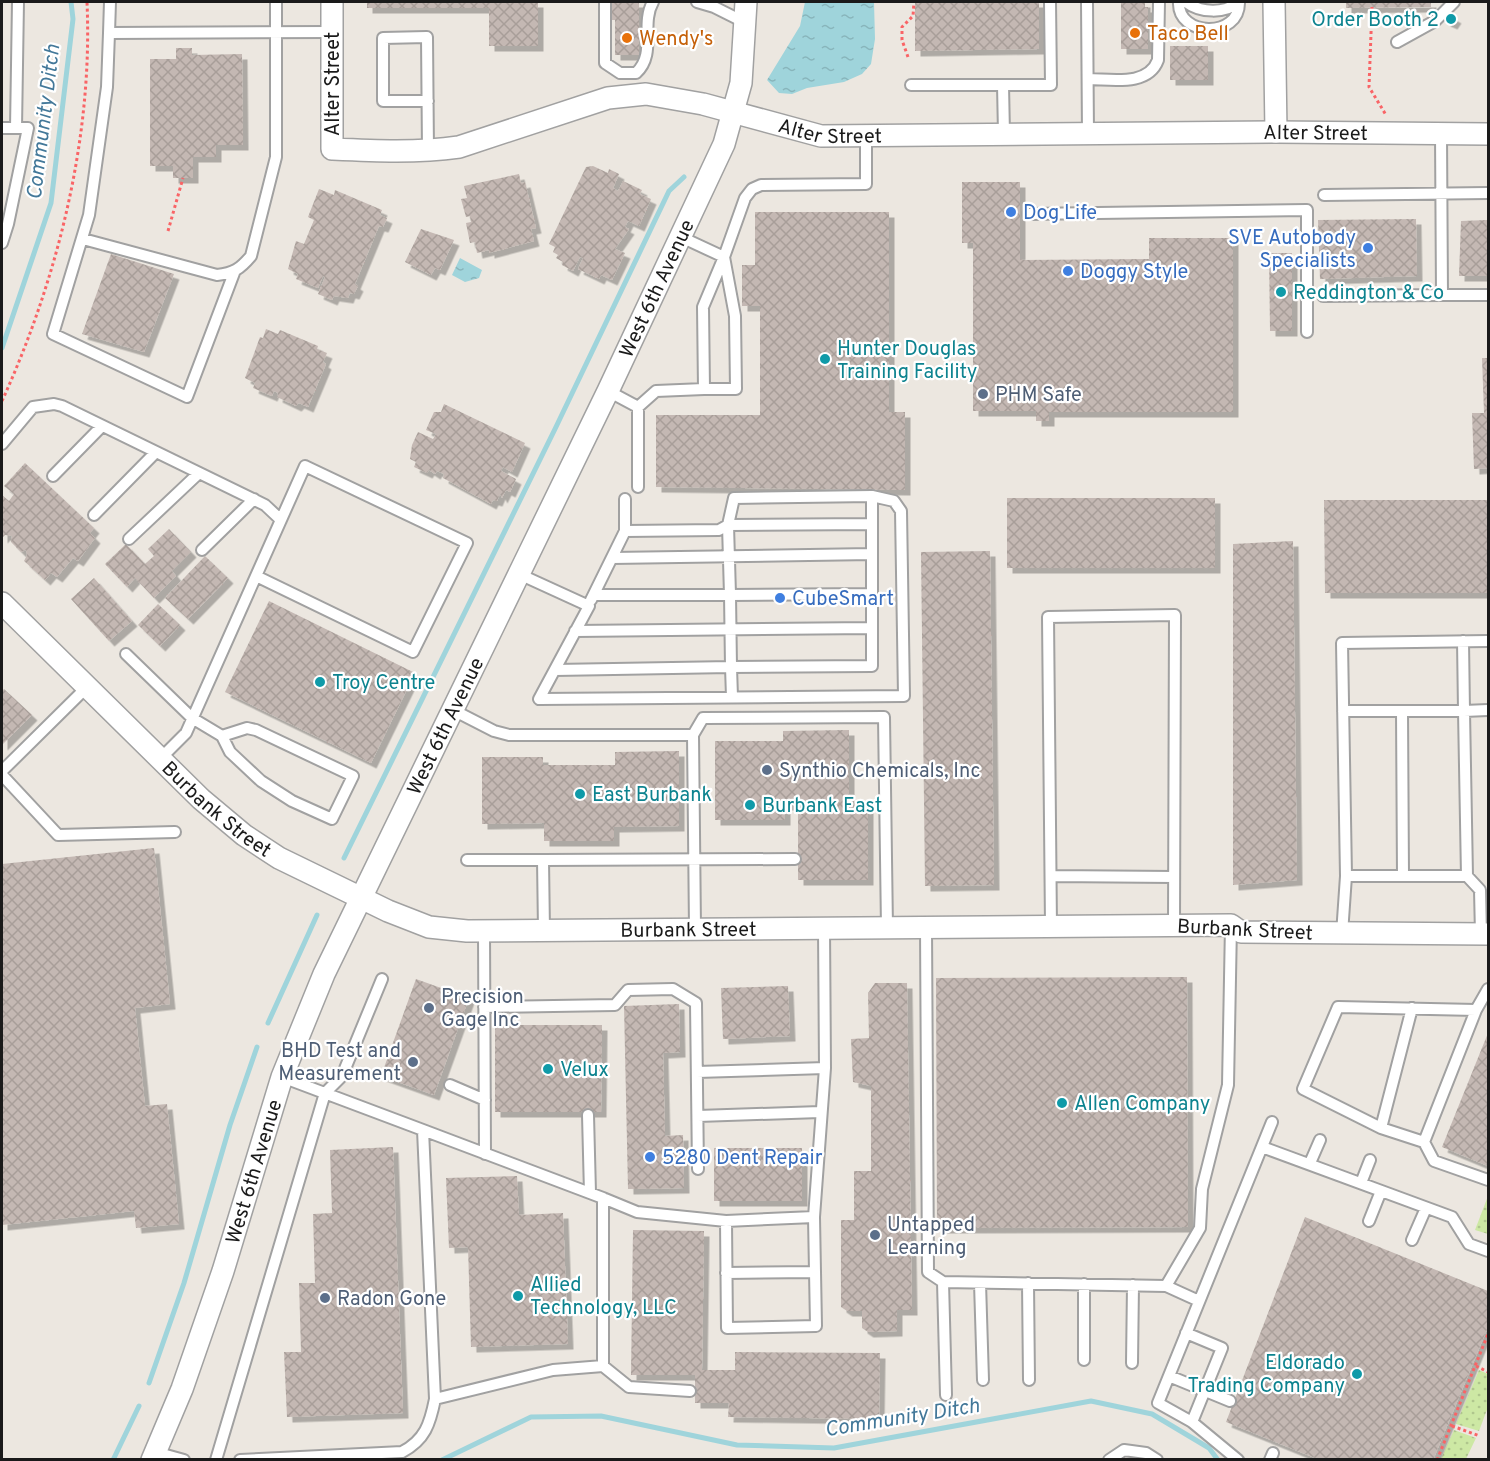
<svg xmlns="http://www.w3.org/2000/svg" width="1490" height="1461" font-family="Overpass,sans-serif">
	<defs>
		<pattern id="grass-dots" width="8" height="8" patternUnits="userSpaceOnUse" patternTransform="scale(1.5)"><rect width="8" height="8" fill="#cde8a4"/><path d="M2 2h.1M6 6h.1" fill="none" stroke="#afc68d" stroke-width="1.8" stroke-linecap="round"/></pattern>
		<pattern id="water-ripples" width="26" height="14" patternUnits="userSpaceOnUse" patternTransform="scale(1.5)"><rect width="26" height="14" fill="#9fd4db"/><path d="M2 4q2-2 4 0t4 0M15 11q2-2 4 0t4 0" fill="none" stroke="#88b5bb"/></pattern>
		<pattern id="building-cross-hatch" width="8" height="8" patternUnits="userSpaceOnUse" patternTransform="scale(1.5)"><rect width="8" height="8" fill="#c4b8b3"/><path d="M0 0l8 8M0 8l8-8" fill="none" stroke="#a89e99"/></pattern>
		<filter id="shadow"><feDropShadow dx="5.5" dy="5.5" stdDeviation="0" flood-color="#0004"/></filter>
	</defs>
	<rect width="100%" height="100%" fill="#ece7e0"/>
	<path fill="url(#grass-dots)" d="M1488 1196V1234L1475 1230Z
		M1479 1370 1488 1374V1407L1479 1431 1456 1424Z
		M1454 1430 1476 1438 1466 1459H1441Z"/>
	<path fill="url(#water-ripples)" d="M805 2H874L875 39 871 64 862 74 844 82 807 88 792 94 779 93 767 80 800 26Z
		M460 258 482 270 479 278 465 282 452 275Z"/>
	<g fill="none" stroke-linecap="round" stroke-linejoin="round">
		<path stroke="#9fd4db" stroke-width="5" d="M2 348 51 203 73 19 71 2
			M344 858 555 429 669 191 684 177
			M268 1023 317 915
			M149 1383 184 1283 230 1125 257 1047
			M113 1460 139 1406
			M442 1460 531 1417 601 1416 737 1445 834 1448 1091 1401 1152 1414 1209 1448 1218 1460"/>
	</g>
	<path fill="url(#building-cross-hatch)" filter="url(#shadow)" d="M367 2H538V46H489V8H367Z
		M610 2H639V55H615V20H610Z
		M915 2H1039V49L915 51Z
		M1121 2H1145V7H1148V49H1121Z
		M1346 2H1431V7L1346 8Z
		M1449 14 1456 18 1452 24 1445 21Z
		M1170 46H1208V80H1170Z
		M176 48H192V55L242 54 243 145H216V157H193V178H173V166H150V59H176Z
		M593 166 608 173 609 169 619 174 613 188 618 191 623 181 642 190 640 194 651 199 639 226 628 221 625 227 629 229 615 249 625 253 612 280 601 275 599 279 578 269 583 258 580 257 573 271 562 265 563 262 556 258 558 255 553 252 555 247 549 244 586 167Z
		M519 174 521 183 525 182 536 228 531 229 534 241 489 253V250L477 253 475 242 470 243 466 223 471 222 470 216 466 217 461 199 467 198 464 186Z
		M962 182H1020V260L1149 259V238H1233V412H1049V421H1036V411H973V243H962Z
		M319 189 334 195 335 190 382 210 380 215 387 218 383 227 379 226 355 284 358 286 354 294 350 293 348 298 334 296 332 300 318 294 325 277 323 276 318 288 296 279 298 274 288 269 296 241 304 244 314 220 308 217Z
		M755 212H889V412H905V490L656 487V415H760V306H742V265H755Z
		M1416 219 1417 276 1320 279 1318 220Z
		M1488 220V276H1459L1461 221Z
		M421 229 454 240 440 270 435 268 431 275 405 262Z
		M1269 253H1292V331H1270Z
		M111 254 174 274 144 352 82 334Z
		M266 329 278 334 280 330 318 346 317 349 327 353 323 362 326 364 308 407 299 403 296 406 277 397 278 393 274 391 272 396 253 388 255 383 245 378 260 337 263 338Z
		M1482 358H1488V468L1474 469 1472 413H1484Z
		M444 404 525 443 512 472 503 467 501 471 516 479 510 492 506 490 502 498 500 494 497 501 493 500 491 504 443 478 444 474 437 471 435 474 429 470 427 473 414 467 416 462 410 459 412 445 418 432 433 439 436 434 426 430 434 412H441Z
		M25 463 94 528 90 533 95 538 78 561 73 558 57 577 51 573 45 580 24 561 27 555 26 550 21 552 11 542 12 536 5 535 2 538V495L9 501 14 494 4 486Z
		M1007 498H1215V568H1007Z
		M1324 500H1488V593H1325Z
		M169 529 191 552 172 571 176 576 154 598 135 578 127 587 105 564 126 544 145 564 154 556 148 549Z
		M1293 541 1297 880 1233 885V544Z
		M990 551 994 885 925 886 921 552Z
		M205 556 228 578 188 619 165 598Z
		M94 578 132 621 109 641 71 599Z
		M269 601 415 673 371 763 225 692Z
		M158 604 180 625 160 646 138 625Z
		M4 689 32 715 2 745V691Z
		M849 730V805H868V880H798V805H785V820H715V741H783V731Z
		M679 751V826L614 827V841H544V823L482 824V757H543V765H615V752Z
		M154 848 170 1004 135 1008 145 1106 167 1104 179 1224 136 1228 134 1211 2 1225V864Z
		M1187 977 1188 1227 937 1228 936 978Z
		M416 979 469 998 434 1095 381 1076Z
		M875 983H907L912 1310H897V1331L868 1332 862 1328V1311H847L841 1307V1220H854V1171H871V1086L853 1082 851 1039 869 1038 868 993Z
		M788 986 790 1036 723 1039 721 988Z
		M679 1004 680 1052 663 1053 665 1136 683 1135 684 1188 628 1189 624 1006Z
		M495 1025H602L601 1112H495Z
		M1488 1033V1166L1442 1147Z
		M393 1147 403 1413 287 1417 284 1352H301L299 1283H315L313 1214 332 1213 330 1150Z
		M714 1148H802V1201H714Z
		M517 1176 519 1215 563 1213 568 1344 471 1347 468 1247 449 1248 446 1178Z
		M1305 1217 1488 1291V1327L1433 1460H1320L1226 1422Z
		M633 1230 704 1231 702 1370H735V1352L880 1353 879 1419 728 1417 729 1403H695V1375H631Z"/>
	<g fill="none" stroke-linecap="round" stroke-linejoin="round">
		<g stroke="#a1a1a1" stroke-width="14">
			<path id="lane" d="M605 2V63L620 73H636C657 54 640 24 653 2
				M697 2 714 7 746 23
				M1087 2 1088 134
				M1179 2C1177 37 1240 39 1239 2
				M1186 2C1200 13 1225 14 1239 2
				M109 33 110 2
				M1397 42 1435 21 1454 2
				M1088 79C1111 79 1148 87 1158 60L1159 2
				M911 85H1051L1050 2
				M1003 85 1004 134
				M428 101H383V38L427 37 428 151
				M2 128H28L8 224 2 243
				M16 128 18 2
				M1441 134 1442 295H1488
				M1324 195 1488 193
				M1028 214 1307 210V332
				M681 237 724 257 703 307 704 389H736L735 316 724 257 745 198 752 189 761 185 866 184V135
				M83 239 217 275C234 273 240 269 251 256L276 157V2
				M234 273 187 397 53 334 89 215 107 87 109 33 332 32
				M1323 296 1442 295
				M608 391 638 407 656 391 704 389
				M638 407V487
				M2 444 33 407 54 404 62 406 265 505 281 520
				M53 476 102 426
				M872 496V524
				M94 515 156 452
				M129 539 199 473
				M202 550 254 499
				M612 558 872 554
				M519 574 589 606 539 699 904 696 901 511 894 501 872 496 734 498 728 525 719 530 625 531
				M594 595H730L731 667 872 666C872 619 872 572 872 524L728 525 730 595 872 594
				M591 600 625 531V499
				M575 631 872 628
				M126 654 192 718 222 736 230 752 261 781 292 801 332 819 353 776 256 730 247 728 222 736
				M555 670 731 667 732 697
				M453 710 494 731 509 735H693L695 929
				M1343 711H1464L1463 641
				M1402 711 1403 876
				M693 735 703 718 884 717 887 928
				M160 759 186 733 305 466 467 543 413 652 256 576
				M2 771 87 687
				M2 775 58 835 175 832
				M467 860H543
				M1051 876 1174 877
				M1346 876H1467L1480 890 1481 935
				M1467 876 1464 711 1488 710
				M1051 926 1048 617 1175 615 1174 925
				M926 927 928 1272 943 1282 1166 1286 1199 1301
				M484 931 485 1154
				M544 931 543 860 795 859
				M1342 934 1346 876 1342 643 1488 641
				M484 1007 615 1005 628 990 673 989 696 1003 698 1169
				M1476 1010 1338 1007 1303 1089 1381 1128 1424 1142 1434 1161 1488 1180
				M697 1072 825 1068
				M450 1085 485 1100
				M588 1115 590 1193
				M698 1116 820 1112
				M1381 1128 1412 1008
				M423 1130 603 1198V1366L553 1370 435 1399
				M1424 1142 1476 1010 1488 989
				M1262 1147 1452 1217 1469 1244 1488 1251
				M1310 1163 1320 1140
				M1361 1183 1370 1160
				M603 1198 637 1212 726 1221 814 1217 816 1326 727 1328 726 1221
				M814 1217 825 1068 824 928
				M1369 1221 1381 1191
				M1412 1240 1426 1208
				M726 1273 815 1272
				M943 1282 946 1395
				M980 1283 983 1380
				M1028 1283 1029 1380
				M1084 1284V1360
				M1166 1286 1200 1228 1202 1189 1228 1085 1231 925
				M1186 1333 1222 1348 1192 1422
				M1132 1363 1133 1285
				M603 1366 629 1387 690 1391
				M1169 1376 1230 1401
				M155 1452 184 1460
				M216 1460 325 1093 342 1076 382 979
				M240 1460 402 1452C425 1440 430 1424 435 1399L423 1130 282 1077
				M1109 1460 1124 1450 1146 1453 1157 1460
				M1238 1460 1192 1422 1158 1403 1272 1122
				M1270 1460 1273 1453"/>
		</g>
		<g stroke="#a1a1a1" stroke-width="24">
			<g id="street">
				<path id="s1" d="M332 2V149C375 151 417 153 459 147L608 98 646 94 703 104 821 136 1276 132 1488 134"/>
				<path d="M1274 2 1276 132"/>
				<path id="s2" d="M2 603 201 799 244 835 279 858 388 911 429 927 467 931 1231 925 1241 932 1488 934"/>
				<path id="s3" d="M152 1460 182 1389 223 1271 282 1077 324 974 608 391 724 144 741 83 746 2"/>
			</g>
		</g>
		<path stroke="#f96466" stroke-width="3" stroke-dasharray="3 3" stroke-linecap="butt" d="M1372 7 1369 87 1386 115
			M908 57 902 40V27L913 16 914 2
			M168 231 183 178
			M2 401C58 278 93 137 87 2
			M1476 1366 1488 1372
			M1452 1426 1480 1436
			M1437 1460 1488 1334"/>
		<use href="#lane" stroke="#fff" stroke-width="10"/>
		<use href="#street" stroke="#fff" stroke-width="21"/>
	</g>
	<g fill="#0f9aa8" stroke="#fff" stroke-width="2">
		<circle cx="1451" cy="19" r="6"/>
		<circle cx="1281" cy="292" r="6"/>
		<circle cx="825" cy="359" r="6"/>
		<circle cx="320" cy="682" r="6"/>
		<circle cx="580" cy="794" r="6"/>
		<circle cx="750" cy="805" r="6"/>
		<circle cx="548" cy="1069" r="6"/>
		<circle cx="1062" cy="1103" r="6"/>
		<circle cx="518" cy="1296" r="6"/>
		<circle cx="1357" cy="1374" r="6"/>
	</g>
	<g fill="#e8710a" stroke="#fff" stroke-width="2">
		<circle cx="1135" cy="33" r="6"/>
		<circle cx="627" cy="38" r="6"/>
	</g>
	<g fill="#3f7fe0" stroke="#fff" stroke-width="2">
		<circle cx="1011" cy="212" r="6"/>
		<circle cx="1368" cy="248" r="6"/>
		<circle cx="1068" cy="271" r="6"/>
		<circle cx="780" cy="598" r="6"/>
		<circle cx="650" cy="1157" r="6"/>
	</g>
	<g fill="#5c6f8a" stroke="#fff" stroke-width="2">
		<circle cx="983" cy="394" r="6"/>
		<circle cx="767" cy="770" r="6"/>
		<circle cx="429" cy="1008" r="6"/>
		<circle cx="413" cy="1062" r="6"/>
		<circle cx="875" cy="1235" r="6"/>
		<circle cx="325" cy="1298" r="6"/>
	</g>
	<g text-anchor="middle" stroke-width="4.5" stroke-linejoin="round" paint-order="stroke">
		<g font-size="20" fill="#0d838f" stroke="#fff" text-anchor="start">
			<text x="1439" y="26" text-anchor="end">Order Booth 2</text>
			<text x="1293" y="299">Reddington &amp; Co</text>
			<text x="837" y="355">Hunter Douglas<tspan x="837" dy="23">Training Facility</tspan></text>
			<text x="332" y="689">Troy Centre</text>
			<text x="592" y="801">East Burbank</text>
			<text x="762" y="812">Burbank East</text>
			<text x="560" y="1076">Velux</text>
			<text x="1074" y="1110">Allen Company</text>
			<text x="530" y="1291">Allied<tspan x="530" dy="23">Technology, LLC</tspan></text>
			<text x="1345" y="1369" text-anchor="end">Eldorado<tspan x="1345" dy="23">Trading Company</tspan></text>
		</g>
		<g font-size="20" fill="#c56008" stroke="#fff" text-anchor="start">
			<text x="1147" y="40">Taco Bell</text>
			<text x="639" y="45">Wendy's</text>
		</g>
		<g font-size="20" fill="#1a1a1a" stroke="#fff">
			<text transform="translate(332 84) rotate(-90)" y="7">Alter Street</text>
			<text dy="7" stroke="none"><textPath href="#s1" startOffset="658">Alter Street</textPath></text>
			<text dy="7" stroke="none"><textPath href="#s1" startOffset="1144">Alter Street</textPath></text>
			<text dy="7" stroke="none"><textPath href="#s3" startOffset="1278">West 6th Avenue</textPath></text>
			<text dy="7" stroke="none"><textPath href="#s3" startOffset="792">West 6th Avenue</textPath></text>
			<text dy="7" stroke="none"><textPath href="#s2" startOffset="298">Burbank Street</textPath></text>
			<text dy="7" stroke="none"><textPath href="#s2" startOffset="802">Burbank Street</textPath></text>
			<text transform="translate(1245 929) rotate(3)" y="7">Burbank Street</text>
			<text dy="7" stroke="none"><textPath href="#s3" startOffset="306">West 6th Avenue</textPath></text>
		</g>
		<g font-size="20" fill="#366cbe" stroke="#fff" text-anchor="start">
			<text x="1023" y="219">Dog Life</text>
			<text x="1356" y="244" text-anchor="end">SVE Autobody<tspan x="1356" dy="23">Specialists</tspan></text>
			<text x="1080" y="278">Doggy Style</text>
			<text x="792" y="605">CubeSmart</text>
			<text x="662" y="1164">5280 Dent Repair</text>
		</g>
		<g font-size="20" fill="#4e5e75" stroke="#fff" text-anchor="start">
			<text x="995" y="401">PHM Safe</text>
			<text x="779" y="777">Synthio Chemicals, Inc</text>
			<text x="441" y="1003">Precision<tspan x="441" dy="23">Gage Inc</tspan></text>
			<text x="401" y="1057" text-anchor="end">BHD Test and<tspan x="401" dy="23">Measurement</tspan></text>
			<text x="887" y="1231">Untapped<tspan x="887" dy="23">Learning</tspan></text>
			<text x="337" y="1305">Radon Gone</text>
		</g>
		<g font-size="21" font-style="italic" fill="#437899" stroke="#fff">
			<text transform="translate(43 122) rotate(-83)" y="7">Community Ditch</text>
			<text transform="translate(902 1417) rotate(-9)" y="7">Community Ditch</text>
		</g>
	</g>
	<rect width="1490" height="1461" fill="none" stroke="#1a1a1a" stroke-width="6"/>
</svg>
